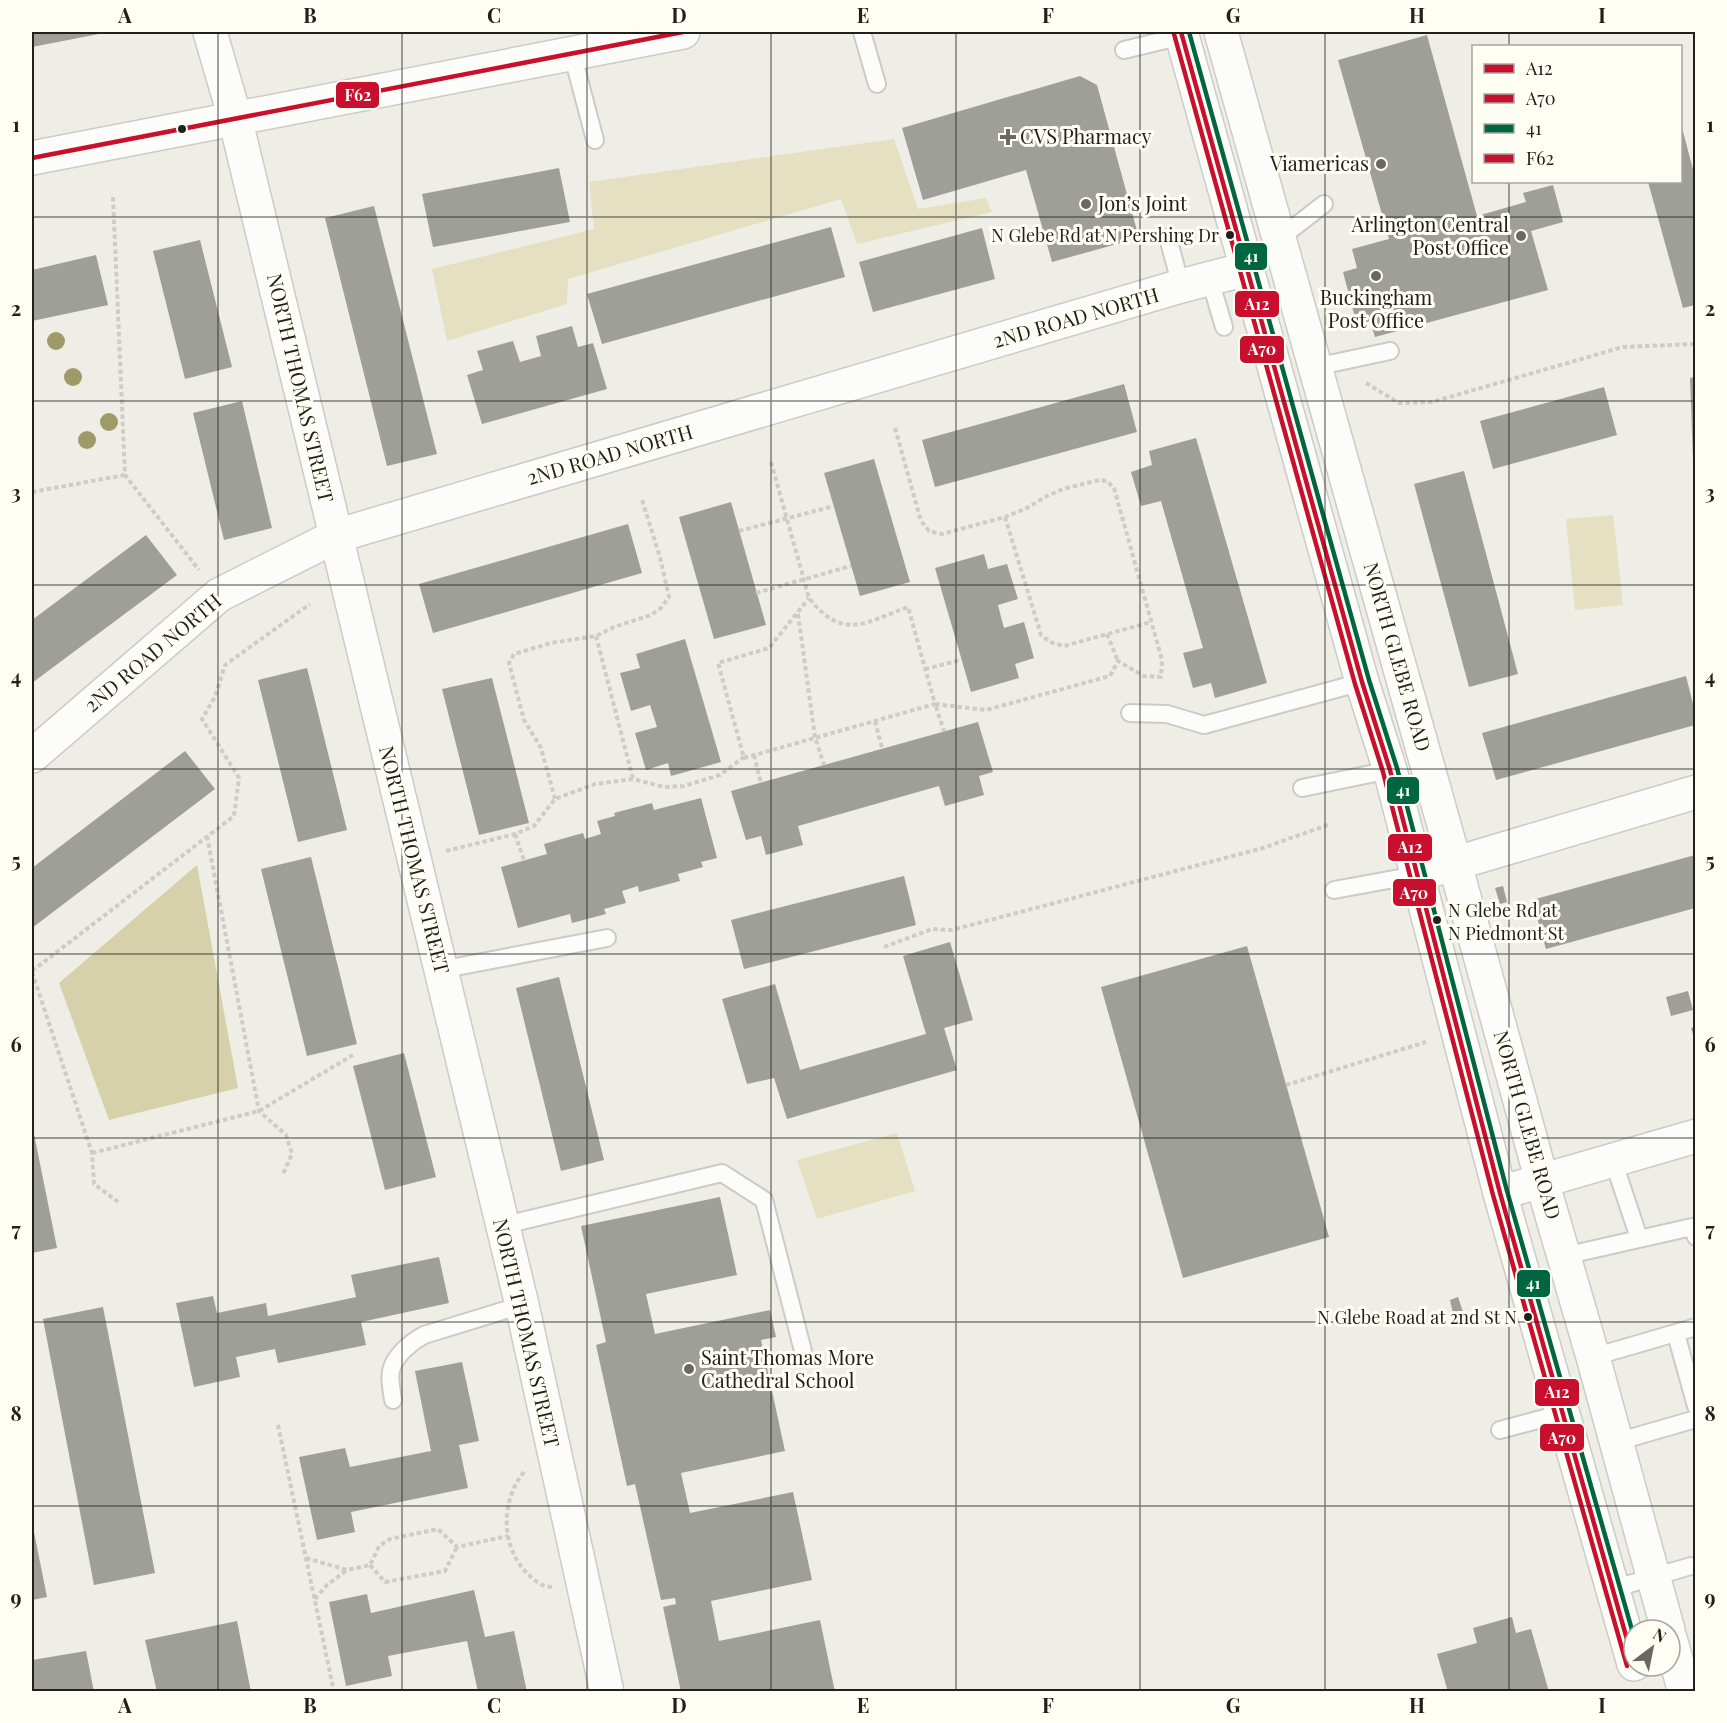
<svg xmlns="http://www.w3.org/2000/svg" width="1727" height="1723" font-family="'Playfair Display',serif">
	<rect width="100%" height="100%" fill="#eeeee6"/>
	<path fill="#e4e0c1" d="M894 139 918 209 986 198 992 212 857 244 841 199 568 279 567 304 447 341 432 269 594 229 589 182Z
		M1613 515 1623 605 1575 610 1566 519Z
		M897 1133 915 1191 817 1219 797 1160Z"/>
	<path fill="#d6d1aa" d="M197 865 238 1088 109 1120 59 983Z"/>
	<path fill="#9f9f99" d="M32 32H104V33L32 47Z
		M1427 35 1477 216 1526 202 1523 193 1553 185 1563 222 1531 231 1548 290 1375 337 1370 321 1357 325 1343 272 1357 268 1352 249 1389 239 1338 60Z
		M1080 76 1097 85 1139 238 1052 262 1026 170 923 200 902 128Z
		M1681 124 1695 177V305L1683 308 1648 182H1680Z
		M559 168 570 222 433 247 422 194Z
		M374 206 437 454 387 466 325 218Z
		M831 227 845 277 602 344 587 294Z
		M982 228 995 279 873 312 859 262Z
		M200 240 232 367 185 379 153 251Z
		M96 255 108 305 32 321V270Z
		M572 326 578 347 593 343 607 389 482 424 467 375 483 370 477 351 513 341 520 362 541 356 536 336Z
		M1695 377V487H1694L1690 378Z
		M1124 384 1137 432 935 487 922 440Z
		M1604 387 1617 435 1493 469 1480 421Z
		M242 401 272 528 224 540 193 413Z
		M1196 438 1267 683 1215 698 1211 683 1193 688 1183 653 1203 648 1161 501 1141 506 1131 472 1152 465 1149 451Z
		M874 459 910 582 860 596 824 473Z
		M1464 471 1518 674 1469 687 1414 484Z
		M731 502 766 625 714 639 679 517Z
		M628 524 642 573 433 633 419 584Z
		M146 535 177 575 32 683V620Z
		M984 554 988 569 1007 564 1018 599 998 605 1001 617 1004 628 1024 622 1034 658 1015 664 1019 678 971 692 935 568Z
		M685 639 721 762 671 776 668 763 646 770 635 733 657 727 650 705 631 711 620 673 640 668 636 654Z
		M307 668 347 830 298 842 258 680Z
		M1686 676 1695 712V725L1496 780 1482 733Z
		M492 678 529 823 479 835 442 689Z
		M978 722 993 772 979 776 984 795 945 806 939 786 798 826 803 845 766 855 761 836 746 840 731 791Z
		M185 751 215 789 32 928V868Z
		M701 798 717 858 701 862 703 867 678 874 680 881 639 892 638 886 622 891 626 903 604 909 606 914 572 923 570 914 518 928 501 867 547 854 544 844 583 833 585 839 601 834 597 821 615 816 614 813 652 803 654 810Z
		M1695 855V908L1546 949 1532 900Z
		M311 857 357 1044 307 1056 261 869Z
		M904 876 916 925 744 969 731 920Z
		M1503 886 1507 902 1500 904 1495 888Z
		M950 942 973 1020 944 1028 957 1070 787 1119 774 1078 747 1084 722 999 775 984 800 1070 926 1034 903 956Z
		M1247 946 1329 1237 1183 1278 1101 987Z
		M559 977 604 1160 561 1171 516 988Z
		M1688 991 1693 1010 1671 1016 1666 997Z
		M1695 1027V1041L1691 1028Z
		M404 1053 436 1177 385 1190 353 1066Z
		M32 1124 57 1248 32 1253Z
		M720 1197 737 1275 646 1294 655 1334 770 1310 776 1337 761 1340 785 1451 681 1473 690 1513 793 1492 812 1580 711 1601 719 1641 820 1620 835 1692H681L663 1607 676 1604 675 1598 661 1600 635 1484 627 1486 596 1345 606 1342 581 1226Z
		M439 1257 449 1303 361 1322 366 1345 278 1363 275 1349 236 1357 240 1377 194 1387 176 1303 213 1296 217 1313 266 1303 268 1316 356 1297 351 1275Z
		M1458 1297 1464 1315 1454 1318 1450 1300Z
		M103 1307 155 1573 94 1585 43 1319Z
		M462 1362 479 1441 459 1445 468 1488 351 1512 355 1532 317 1540 299 1457 345 1448 350 1467 431 1451 415 1371Z
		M32 1522 47 1597 32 1600Z
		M474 1590 485 1637 514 1631 527 1692H478L467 1641 388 1656 392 1676 346 1686 329 1602 367 1594 371 1613Z
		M1512 1617 1516 1633 1531 1629 1549 1692H1448L1437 1654 1477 1643 1473 1628Z
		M237 1621 251 1692H157L145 1640Z
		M86 1651 94 1692H32V1660Z"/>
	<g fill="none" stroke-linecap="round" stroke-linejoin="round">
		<g stroke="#ccccc6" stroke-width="20">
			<path id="lane" d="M862 32 877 84
				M1124 50 1182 36
				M572 53 595 140
				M1168 238 1181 286
				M1279 239 1324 204
				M1210 280 1224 327
				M1315 367 1390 351
				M1130 713 1167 714 1204 725 1362 682
				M1302 788 1390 770
				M1334 890 1416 875
				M440 970 607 938
				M1613 1160 1639 1238
				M501 1226 722 1173 764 1200 803 1351
				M1564 1256 1692 1227 1696 1237
				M1676 1334 1696 1406
				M1593 1357 1696 1327
				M393 1400C392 1392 389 1379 391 1371 394 1356 411 1342 424 1335L522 1305
				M1500 1430 1564 1413
				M1616 1442 1696 1419
				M1612 1589 1691 1566"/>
		</g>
		<g stroke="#ccccc6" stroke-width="36">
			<path id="street" d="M210 32 235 118 522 1305 607 1692
				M32 756 219 595 336 536 1181 286 1246 269
				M1416 875 1696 792
				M1500 1193 1696 1136"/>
		</g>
		<g stroke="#ccccc6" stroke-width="36">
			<path id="secondary" d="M32 158 683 32"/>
		</g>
		<g stroke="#ccccc6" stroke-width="36">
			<path id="primary" d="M1181 32 1362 682 1390 770 1500 1193 1634 1664
				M1221 32 1455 864 1542 1181 1593 1357 1668 1630
				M1670 1638 1685 1692"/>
		</g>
		<path stroke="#ccccca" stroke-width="4" stroke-dasharray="4.5 3" stroke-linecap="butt" d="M113 197 125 475 199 570
			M1366 383 1399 403 1432 402 1623 347 1696 344
			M895 428 921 521 929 531 942 534 1005 517 1025 509 1047 496 1063 489 1099 480 1107 481 1114 488 1162 660 1161 677 1144 676 1118 661 1110 676 986 710 935 704 944 731
			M771 462 809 598C843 641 864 623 908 607L935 704 744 758 718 663 769 648 809 598
			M32 492 125 475
			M1005 517 1041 635 1050 642 1064 646 1151 622
			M739 531 834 506
			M756 593 851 566
			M798 614 815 737 824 765
			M1107 634 1118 661
			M596 636 633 779
			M925 669 961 660
			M875 721 882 748
			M754 755 761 783
			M555 799 541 748 524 720 509 663 514 654 551 643 596 636 614 627 651 615 661 608 669 597 660 557 642 500
			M515 834 524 860
			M207 836 259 1111 286 1135 292 1154 283 1174
			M446 851 515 834 534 826 555 799 595 784 633 779 664 787 684 786 720 775 744 757
			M884 947 932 929 952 930 1263 848 1328 825
			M32 971 234 816 239 778 202 719 215 697 225 665 310 604
			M32 972 92 1153 94 1184 118 1202
			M1286 1085 1426 1042
			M92 1153 259 1111 353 1055
			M278 1425 334 1692
			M524 1472C499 1502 501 1551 531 1577 537 1582 543 1587 552 1587
			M306 1558 347 1570 370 1565 379 1546 390 1539 438 1529 457 1547 508 1536
			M370 1565 385 1582 445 1571 457 1547
			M315 1599 327 1585 347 1570"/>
		<use href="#lane" stroke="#fcfcfb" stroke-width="16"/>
		<use href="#street" stroke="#fcfcfb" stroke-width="33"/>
		<use href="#secondary" stroke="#fcfcfb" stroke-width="33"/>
		<use href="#primary" stroke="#fcfcfb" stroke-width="33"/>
		<g stroke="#fffef5" stroke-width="9">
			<path id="bus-1" d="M1181 32 1362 682 1390 770 1500 1193 1634 1664"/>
		</g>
		<g stroke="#fffef5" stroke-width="9">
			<path id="bus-2" d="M1174 34 1355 684 1383 772 1493 1195 1627 1666"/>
		</g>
		<g stroke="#fffef5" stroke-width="9">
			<path id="bus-3" d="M1189 32 1369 680 1397 768 1507 1191 1634 1637"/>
		</g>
		<g stroke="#fffef5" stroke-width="9">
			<path id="bus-4" d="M32 158 683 32"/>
		</g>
		<use href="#bus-1" stroke="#c8102e" stroke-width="4.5"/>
		<use href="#bus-2" stroke="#c8102e" stroke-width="4.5"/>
		<use href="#bus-3" stroke="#006641" stroke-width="4.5"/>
		<use href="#bus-4" stroke="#c8102e" stroke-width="4.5"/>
	</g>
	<g fill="#a09a6b">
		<circle cx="56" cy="341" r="9"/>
		<circle cx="73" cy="377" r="9"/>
		<circle cx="109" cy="422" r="9"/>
		<circle cx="87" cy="440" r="9"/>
	</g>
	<path fill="none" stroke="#21201b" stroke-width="1.5" stroke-opacity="0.55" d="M218 32V1692M402 32V1692M587 32V1692M771 32V1692M956 32V1692M1140 32V1692M1325 32V1692M1509 32V46M1509 182V1692M32 217H1696M32 401H1696M32 585H1696M32 769H1696M32 954H1696M32 1138H1696M32 1322H1696M32 1506H1696"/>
	<g fill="#21201b" stroke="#fffef5" stroke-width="2">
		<circle cx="182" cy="129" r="5"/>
		<circle cx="1230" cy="235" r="5"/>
		<circle cx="1437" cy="920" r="5"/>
		<circle cx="1528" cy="1317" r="5"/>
	</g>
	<g fill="#696862" stroke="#fffef5" stroke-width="2">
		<path d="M1005 128h6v6h6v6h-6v6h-6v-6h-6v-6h6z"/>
		<circle cx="1381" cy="164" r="6"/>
		<circle cx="1086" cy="204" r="6"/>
		<circle cx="1521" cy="236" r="6"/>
		<circle cx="1376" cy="276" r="6"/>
		<circle cx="689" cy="1369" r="6"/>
	</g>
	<g text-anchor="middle" stroke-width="6" stroke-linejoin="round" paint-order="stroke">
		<g font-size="18" fill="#21201b" stroke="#fffef5" text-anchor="end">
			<text x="1219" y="242">N Glebe Rd at N Pershing Dr</text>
			<text x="1448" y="917" text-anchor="start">N Glebe Rd at<tspan x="1448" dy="23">N Piedmont St</tspan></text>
			<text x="1517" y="1324">N Glebe Road at 2nd St N</text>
		</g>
		<g font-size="20" fill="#21201b" stroke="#fffef5" text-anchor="start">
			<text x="1020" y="144">CVS Pharmacy</text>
			<text x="1369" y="171" text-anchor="end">Viamericas</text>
			<text x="1098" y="211">Jon’s Joint</text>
			<text x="1509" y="232" text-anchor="end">Arlington Central<tspan x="1509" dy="23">Post Office</tspan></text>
			<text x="1376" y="305" text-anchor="middle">Buckingham<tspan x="1376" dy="23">Post Office</tspan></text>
			<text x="701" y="1365">Saint Thomas More<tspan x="701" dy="23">Cathedral School</tspan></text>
		</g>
		<g font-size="20" fill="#21201b" stroke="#fffef5">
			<text transform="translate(1076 318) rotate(-16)" y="7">2ND ROAD NORTH</text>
			<text transform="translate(300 388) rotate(77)" y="7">NORTH THOMAS STREET</text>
			<text transform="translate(610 455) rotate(-16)" y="7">2ND ROAD NORTH</text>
			<text transform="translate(153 653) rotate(-40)" y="7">2ND ROAD NORTH</text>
			<text transform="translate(1397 657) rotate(74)" y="7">NORTH GLEBE ROAD</text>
			<text transform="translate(414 860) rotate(76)" y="7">NORTH THOMAS STREET</text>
			<text transform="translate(1527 1125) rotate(74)" y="7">NORTH GLEBE ROAD</text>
			<text transform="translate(526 1333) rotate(77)" y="7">NORTH THOMAS STREET</text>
		</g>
	</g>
	<g stroke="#fffef5" stroke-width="2">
		<rect x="335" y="81" width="45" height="28" rx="6" fill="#c8102e"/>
		<rect x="1234" y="242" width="34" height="29" rx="6" fill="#006641"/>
		<rect x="1234" y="290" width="46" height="28" rx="6" fill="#c8102e"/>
		<rect x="1239" y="335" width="46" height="29" rx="6" fill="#c8102e"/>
		<rect x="1386" y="776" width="34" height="29" rx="6" fill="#006641"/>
		<rect x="1387" y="833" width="46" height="29" rx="6" fill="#c8102e"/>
		<rect x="1392" y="878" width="45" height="29" rx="6" fill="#c8102e"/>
		<rect x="1516" y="1269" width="35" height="29" rx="6" fill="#006641"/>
		<rect x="1534" y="1378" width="46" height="29" rx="6" fill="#c8102e"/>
		<rect x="1539" y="1423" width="46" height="29" rx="6" fill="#c8102e"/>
	</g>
	<g font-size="16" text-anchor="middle" font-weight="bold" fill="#fff">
		<text x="358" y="101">F62</text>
		<text x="1251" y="262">41</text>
		<text x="1257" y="310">A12</text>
		<text x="1262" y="355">A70</text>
		<text x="1403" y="796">41</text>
		<text x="1410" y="853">A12</text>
		<text x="1414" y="899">A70</text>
		<text x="1533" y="1289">41</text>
		<text x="1557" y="1398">A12</text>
		<text x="1562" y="1444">A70</text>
	</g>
	<rect width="1727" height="1723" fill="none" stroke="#fffef5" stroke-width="66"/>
	<rect x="1472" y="45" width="210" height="138" fill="#fffef5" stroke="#a6a59e" stroke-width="1.5"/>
	<rect x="1484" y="64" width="30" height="9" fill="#c8102e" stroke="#a6a59e" stroke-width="1.5"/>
	<text x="1526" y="75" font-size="18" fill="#21201b">A12</text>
	<rect x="1484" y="94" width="30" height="9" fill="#c8102e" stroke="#a6a59e" stroke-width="1.5"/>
	<text x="1526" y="105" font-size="18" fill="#21201b">A70</text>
	<rect x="1484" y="124" width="30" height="9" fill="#006641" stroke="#a6a59e" stroke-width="1.5"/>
	<text x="1526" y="135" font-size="18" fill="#21201b">41</text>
	<rect x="1484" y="154" width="30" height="9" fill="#c8102e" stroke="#a6a59e" stroke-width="1.5"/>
	<text x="1526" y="165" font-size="18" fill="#21201b">F62</text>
	<g transform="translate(1652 1648) rotate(32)"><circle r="28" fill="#fffef5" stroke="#a6a59e" stroke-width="1.5"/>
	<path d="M0-4.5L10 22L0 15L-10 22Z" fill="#696862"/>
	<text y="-9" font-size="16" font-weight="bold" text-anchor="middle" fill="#21201b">N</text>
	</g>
	<rect x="33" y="33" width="1661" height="1657" fill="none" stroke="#21201b" stroke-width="2"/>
	<g font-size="20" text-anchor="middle" font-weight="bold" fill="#21201b">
		<text x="125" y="23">A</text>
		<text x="310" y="23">B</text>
		<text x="494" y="23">C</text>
		<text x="679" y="23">D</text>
		<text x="863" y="23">E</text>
		<text x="1048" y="23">F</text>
		<text x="1233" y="23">G</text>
		<text x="1417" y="23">H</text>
		<text x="1602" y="23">I</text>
		<text x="16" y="132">1</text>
		<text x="1710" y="132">1</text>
		<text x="16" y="316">2</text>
		<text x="1710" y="316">2</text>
		<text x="16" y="500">3</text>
		<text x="1710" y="500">3</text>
		<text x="16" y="684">4</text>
		<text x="1710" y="684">4</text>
		<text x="16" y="868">5</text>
		<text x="1710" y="868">5</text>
		<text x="16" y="1052">6</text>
		<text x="1710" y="1052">6</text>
		<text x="16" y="1237">7</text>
		<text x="1710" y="1237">7</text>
		<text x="16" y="1421">8</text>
		<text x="1710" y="1421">8</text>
		<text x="16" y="1605">9</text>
		<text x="1710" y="1605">9</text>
		<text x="125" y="1713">A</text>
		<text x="310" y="1713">B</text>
		<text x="494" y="1713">C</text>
		<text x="679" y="1713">D</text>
		<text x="863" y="1713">E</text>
		<text x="1048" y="1713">F</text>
		<text x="1233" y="1713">G</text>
		<text x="1417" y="1713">H</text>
		<text x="1602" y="1713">I</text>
	</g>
</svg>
